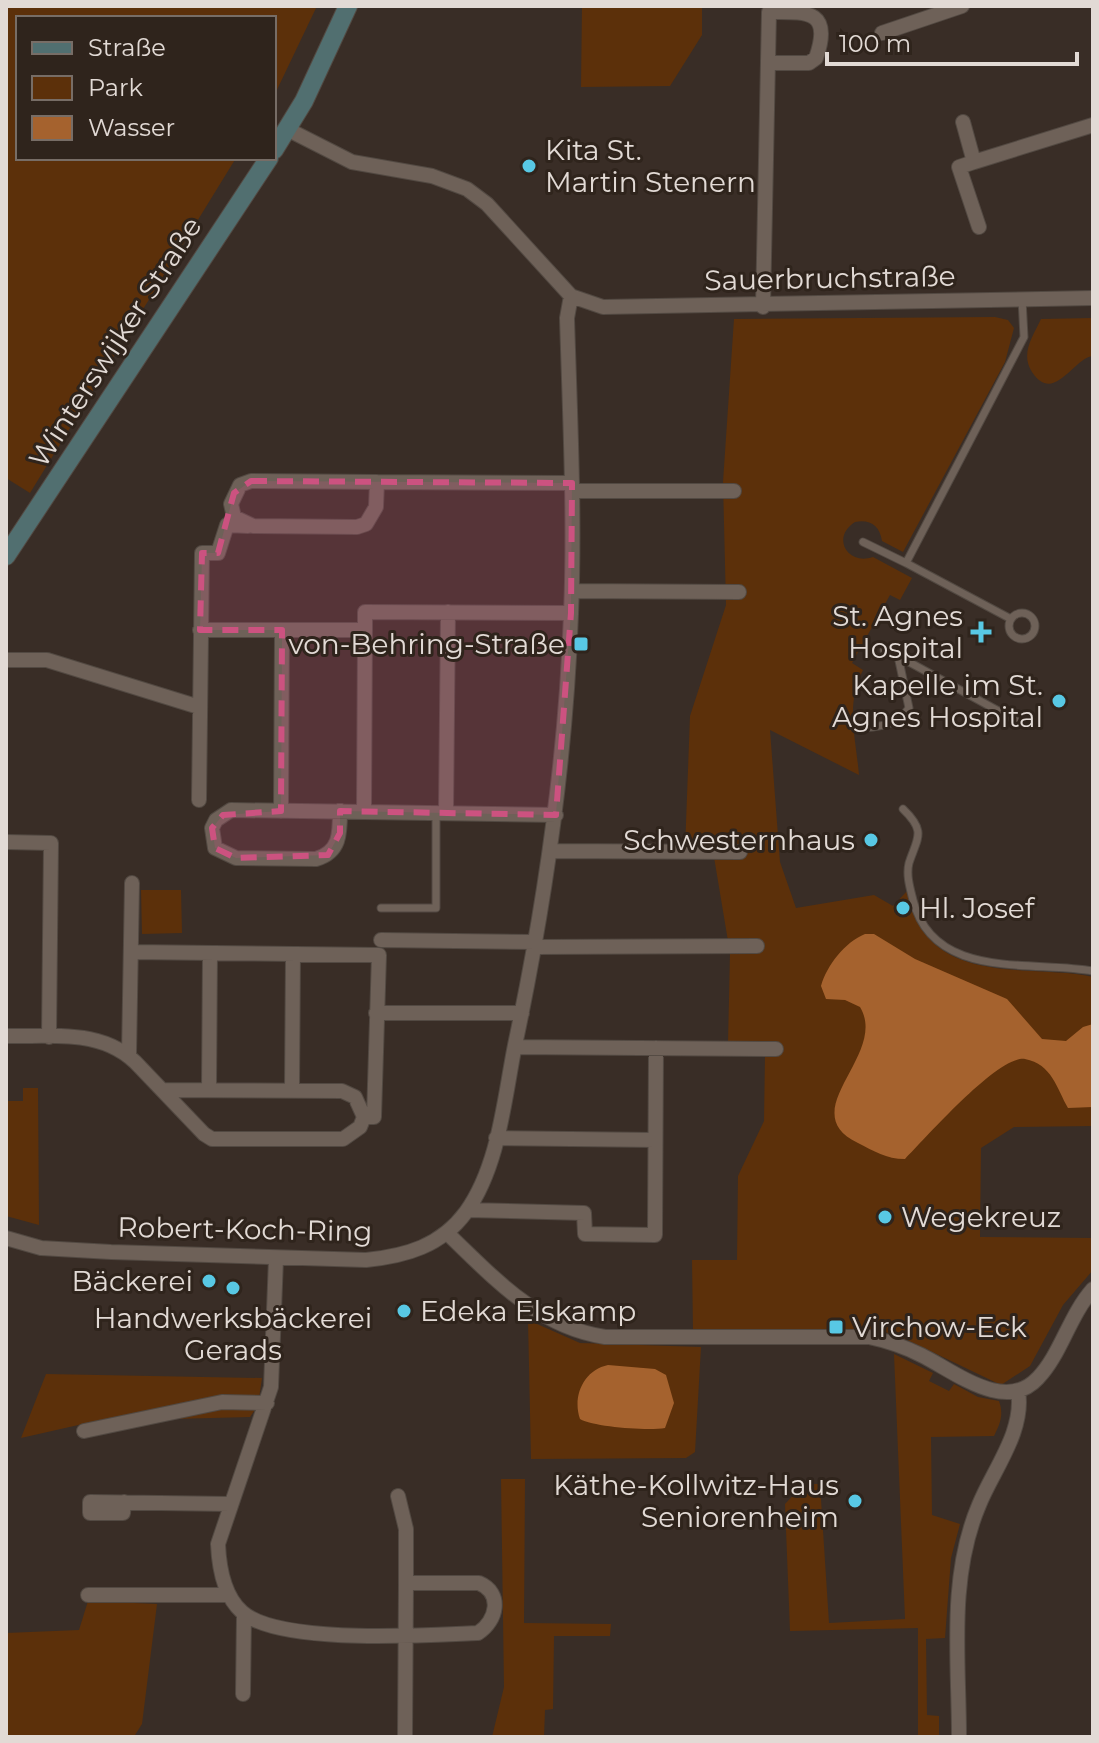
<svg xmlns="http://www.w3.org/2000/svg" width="1099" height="1743" font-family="Montserrat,sans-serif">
	<rect width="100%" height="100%" fill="#392d26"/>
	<path fill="#5c300a" d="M6 6H317L274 96V18H18V158H236L30 493 6 478Z
		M582 6H702V35L670 86 581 87Z
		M995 317 1008 320 1014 328 1005 362 903 552 882 541C880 526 870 519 855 522 831 537 847 566 873 557L912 578 900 600 890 595 852 663 863 670C845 704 856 739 859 775L770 730 780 862 796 908 874 895 893 906 908 890C912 901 914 916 920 926 953 983 1040 965 1093 977V1126L1014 1127 981 1148 980 1237 1093 1238V1270L1063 1305 1030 1366 1001 1385 897 1335 872 1329 693 1331 692 1260H737L738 1176 764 1121 765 1055 728 1044 730 953 713 851 685 850 690 716 726 605 723 482 734 319Z
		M1093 318V356C1073 358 1054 405 1032 372 1020 354 1033 336 1041 319Z
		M141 890H181L182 933 142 934Z
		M23 1088H38L39 1225 6 1216V1101H23Z
		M528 1320 580 1343 701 1347 695 1452 686 1458 531 1459Z
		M894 1354 933 1373 929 1381 949 1391 954 1384 978 1397 999 1401C1004 1415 1000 1424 994 1436L931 1437 932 1515 960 1524 951 1558 945 1638 926 1639 927 1715 939 1716V1737H918V1628L790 1631 785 1504 804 1484H820L829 1623 905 1619Z
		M46 1374 262 1378 258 1405 250 1417 96 1421 21 1438Z
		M501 1479H525L524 1623 611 1624 610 1636H554L553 1709 545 1710 544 1737H492L504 1687Z
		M88 1601 157 1604 142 1724 135 1735 138 1737H6V1633L79 1630Z"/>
	<path fill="#a5622e" d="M865 934H874L915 959 1007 999 1042 1039 1066 1041 1083 1027 1093 1024V1107L1068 1108C1057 1089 1052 1064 1025 1059 998 1055 925 1139 905 1159 886 1159 874 1151 858 1143 792 1111 889 1055 860 1007L845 1000 826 999 821 986C827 965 845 942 865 934Z
		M608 1365 655 1369 666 1375 674 1403 665 1428C648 1431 594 1427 580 1419 572 1396 584 1370 608 1365Z"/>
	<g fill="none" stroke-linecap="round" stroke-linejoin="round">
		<g stroke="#524942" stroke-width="9">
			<path id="service" d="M863 542 906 563 1024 337 1022 299
				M906 563 1011 619
				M1009 626a13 13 0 1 1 26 0a13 13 0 1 1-26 0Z
				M898 656 1015 720
				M863 728C883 726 897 725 909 708L898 656 884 650
				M903 809C927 832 917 838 909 863 906 875 910 888 913 900 933 981 1032 960 1093 971
				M381 908H436V813"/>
		</g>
		<g stroke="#524942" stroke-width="16">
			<path id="minor" d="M882 33 962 6
				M963 122 974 162 1093 125
				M287 129 352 162 432 176 467 189 487 204 571 296 603 307 1093 298
				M974 162 959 167 979 227
				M763 307 769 12C806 12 833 9 816 58L809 63H769
				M251 481 377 482 376 507 366 524 357 527 253 526 234 517 231 504 240 485Z
				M377 482 572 483
				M572 491H734
				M572 591 739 592
				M200 630H365V612L571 613
				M6 660H47L199 707
				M199 800 202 553H218L227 525 248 526
				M281 811 282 630
				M340 811C340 834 340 852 316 859L236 858 215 848 212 828 216 820 231 810 364 812 556 815
				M364 812 365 630
				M446 813 448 612
				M6 842 51 843 49 1037
				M551 851 740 852
				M381 940 536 942
				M535 947 757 946
				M132 952 379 955 374 1117H364
				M376 1013H522
				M6 1036C54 1037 105 1028 140 1067L204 1134 212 1139H343L360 1127 364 1117 355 1097 342 1091 162 1090
				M515 1047 776 1049
				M129 1055 132 883
				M209 1090 210 953
				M292 1090 293 954
				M496 1138 655 1140
				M468 1210 584 1213 585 1234 655 1235 656 1048
				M447 1233C494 1278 538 1327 605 1337H869C888 1341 903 1346 921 1355 954 1371 1005 1414 1038 1378 1061 1354 1069 1316 1093 1289
				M6 1238 41 1248 111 1252 366 1260C406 1256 441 1246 466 1212 499 1166 504 1100 515 1045 545 903 566 760 571 614 575 516 570 417 567 318L571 296
				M276 1259 271 1387 218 1544C219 1567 223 1595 242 1612 279 1645 426 1635 478 1633 497 1621 503 1593 479 1583H406L405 1737
				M84 1431 222 1402 267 1403
				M398 1496 406 1529V1583
				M124 1502 123 1513H90V1502L230 1504
				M88 1595H229
				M243 1694 244 1614
				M959 1737C959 1660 948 1578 979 1505 993 1470 1025 1431 1018 1391"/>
		</g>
		<g stroke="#524942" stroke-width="20">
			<path id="secondary" d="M274 150 304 101 348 6
				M6 556 269 158"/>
		</g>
		<use href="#service" stroke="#6e6158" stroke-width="7"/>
		<use href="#minor" stroke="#6e6158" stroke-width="14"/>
		<use href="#secondary" stroke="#516f70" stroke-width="18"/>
	</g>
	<path fill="#cc5280" fill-opacity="0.2" stroke="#cc5280" stroke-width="6" stroke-dasharray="16 10" stroke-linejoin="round" d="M251 481 572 483 571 613 556 815 340 811V833L328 855 236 858 215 848 212 828 223 815 281 811 282 630H200L202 553H218L234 493Z"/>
	<g fill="#58c8e4" stroke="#2f241c" stroke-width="3">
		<circle cx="529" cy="166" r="8"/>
		<path d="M977 620h8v8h8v8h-8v8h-8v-8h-8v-8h8z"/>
		<rect x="573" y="636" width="16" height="16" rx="4"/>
		<circle cx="1059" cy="701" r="8"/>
		<circle cx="871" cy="840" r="8"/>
		<circle cx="903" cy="908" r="8"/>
		<circle cx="885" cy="1217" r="8"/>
		<circle cx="209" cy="1281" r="8"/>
		<circle cx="233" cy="1288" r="8"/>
		<circle cx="404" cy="1311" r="8"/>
		<rect x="828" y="1319" width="16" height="16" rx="4"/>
		<circle cx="855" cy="1501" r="8"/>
	</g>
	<g text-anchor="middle" stroke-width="6" stroke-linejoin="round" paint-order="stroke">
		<g font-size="28" fill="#e2dad5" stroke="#2f241c" text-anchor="end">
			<text x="545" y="160" text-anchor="start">Kita St.<tspan x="545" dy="32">Martin Stenern</tspan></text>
			<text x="963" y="626">St. Agnes<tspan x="963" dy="32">Hospital</tspan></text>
			<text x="565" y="654">von-Behring-Straße</text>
			<text x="1043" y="695">Kapelle im St.<tspan x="1043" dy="32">Agnes Hospital</tspan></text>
			<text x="855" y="850">Schwesternhaus</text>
			<text x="919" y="918" text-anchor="start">Hl. Josef</text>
			<text x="901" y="1227" text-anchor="start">Wegekreuz</text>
			<text x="193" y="1291">Bäckerei</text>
			<text x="420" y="1321" text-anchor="start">Edeka Elskamp</text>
			<text x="233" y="1328" text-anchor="middle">Handwerksbäckerei<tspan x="233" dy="32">Gerads</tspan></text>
			<text x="852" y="1337" text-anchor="start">Virchow-Eck</text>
			<text x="839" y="1495">Käthe-Kollwitz-Haus<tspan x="839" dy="32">Seniorenheim</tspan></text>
		</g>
		<g font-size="28" fill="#e2dad5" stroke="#2f241c">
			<text transform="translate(830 278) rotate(-1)" y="10">Sauerbruchstraße</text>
			<text transform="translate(115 342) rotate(-57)" y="10">Winterswijker Straße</text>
			<text transform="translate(245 1229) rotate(1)" y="10">Robert-Koch-Ring</text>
		</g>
	</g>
	<rect width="1099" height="1743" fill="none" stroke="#e2dad5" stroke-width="16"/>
	<rect x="16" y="16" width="260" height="144" fill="#2f241c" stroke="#776d66" stroke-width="2"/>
	<rect x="32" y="42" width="40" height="12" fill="#516f70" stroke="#776d66" stroke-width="2"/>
	<text x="88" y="56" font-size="24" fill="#e2dad5">Straße</text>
	<rect x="32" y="76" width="40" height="24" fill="#5c300a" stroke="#776d66" stroke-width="2"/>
	<text x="88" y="96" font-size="24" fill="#e2dad5">Park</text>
	<rect x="32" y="116" width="40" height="24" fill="#a5622e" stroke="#776d66" stroke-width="2"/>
	<text x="88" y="136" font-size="24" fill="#e2dad5">Wasser</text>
	<path d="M827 52v12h250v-12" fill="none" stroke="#e2dad5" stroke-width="4"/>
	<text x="839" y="52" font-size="24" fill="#e2dad5" stroke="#2f241c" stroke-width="6" paint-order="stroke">100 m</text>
</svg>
